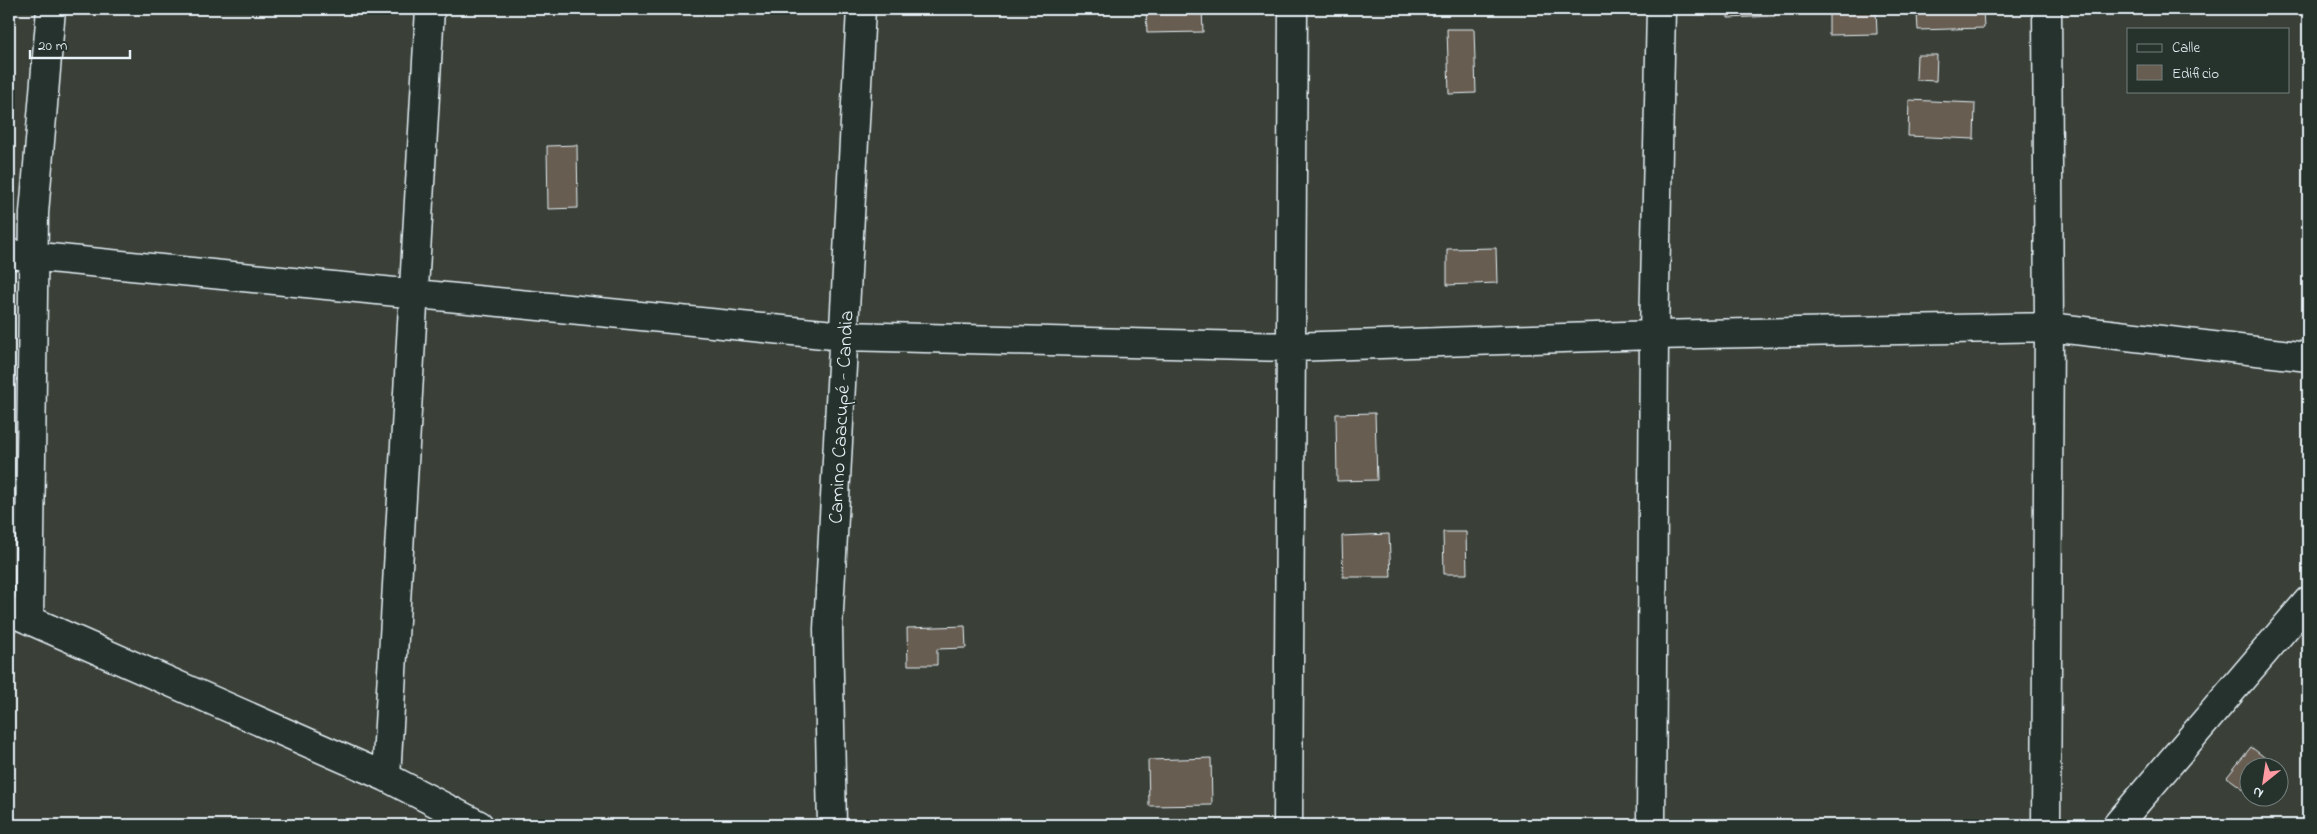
<svg xmlns="http://www.w3.org/2000/svg" width="2317" height="834" font-family="'Indie Flower',sans-serif">
	<rect width="100%" height="100%" fill="#3a4038"/>
	<filter id="ink" filterUnits="userSpaceOnUse"><feTurbulence type="fractalNoise" baseFrequency=".02" numOctaves="2"/><feDisplacementMap in="SourceGraphic" scale="10" xChannelSelector="R" yChannelSelector="G"/><feConvolveMatrix kernelMatrix="1 2 1 2 8 2 1 2 1" color-interpolation-filters="sRGB"/></filter>
	<g filter="url(#ink)">
		<path fill="#675d51" stroke="#e8f1f8" d="M1146 9H1202L1203 32 1147 33Z
			M1728 9H1775V16L1728 18Z
			M1829 9H1876L1877 34 1829 35Z
			M1889 9H1983L1984 28 1918 30 1917 13H1889Z
			M1447 29H1474L1476 93 1449 94Z
			M1917 55H1937L1936 81 1916 80Z
			M1909 100 1975 103 1974 139 1908 136Z
			M577 145 578 208 548 209 547 146Z
			M2306 190H2308V230H2307Z
			M1496 248 1497 283 1447 285V249Z
			M1375 413 1377 480 1337 481 1336 414Z
			M1443 532H1466L1467 574H1444Z
			M1389 534 1391 577H1343L1342 536Z
			M965 626 966 648 937 649V665H908L907 628Z
			M2251 747 2276 766H2250V794L2227 777Z
			M1211 758 1212 805 1149 806 1148 760Z"/>
		<g fill="none" stroke-linecap="round" stroke-linejoin="round">
			<g stroke="#e8f1f8" stroke-width="31">
				<path id="street" d="M9 254 844 336 1291 347 1654 335 2049 327 2308 357
					M9 611 386 777 479 825
					M29 620 34 213 51 9
					M386 777 430 9
					M832 825 828 629 861 9
					M1288 825 1293 9
					M1651 825 1654 335 1661 9
					M2046 825 2049 327 2047 9
					M2117 825 2308 601"/>
			</g>
			<use href="#street" stroke="#26332d" stroke-width="28"/>
		</g>
	</g>
	<g text-anchor="middle" stroke-width="4" stroke-linejoin="round" paint-order="stroke">
		<g font-size="20" fill="#e8f1f8" stroke="#26332d">
			<text transform="translate(840 417) rotate(-87)" y="7">Camino Caacupé - Candia</text>
		</g>
	</g>
	<rect width="2317" height="834" fill="none" stroke="#26332d" stroke-width="30"/>
	<rect x="15" y="15" width="2287" height="804" fill="none" stroke="#e8f1f8" stroke-width="2" filter="url(#ink)"/>
	<rect x="2127" y="28" width="162" height="65" fill="#26332d" stroke="#747f7e"/>
	<rect x="2137" y="44" width="25" height="8" fill="#26332d" stroke="#747f7e"/>
	<text x="2172" y="52" font-size="15" fill="#e8f1f8">Calle</text>
	<rect x="2137" y="65" width="25" height="15" fill="#675d51" stroke="#747f7e"/>
	<text x="2172" y="78" font-size="15" fill="#e8f1f8">Edificio</text>
	<g transform="translate(2264 782) rotate(210)"><circle r="24" fill="#26332d" stroke="#747f7e"/>
	<path d="M0-4L9 19L0 12L-9 19Z" fill="#ff9aa2"/>
	<text y="-8" font-size="14" font-weight="bold" text-anchor="middle" fill="#e8f1f8">N</text>
	</g>
	<path d="M30 50v8h100v-8" fill="none" stroke="#e8f1f8" stroke-width="2.5"/>
	<text x="38" y="50" font-size="15" fill="#e8f1f8" stroke="#26332d" stroke-width="4" paint-order="stroke">20 m</text>
</svg>
